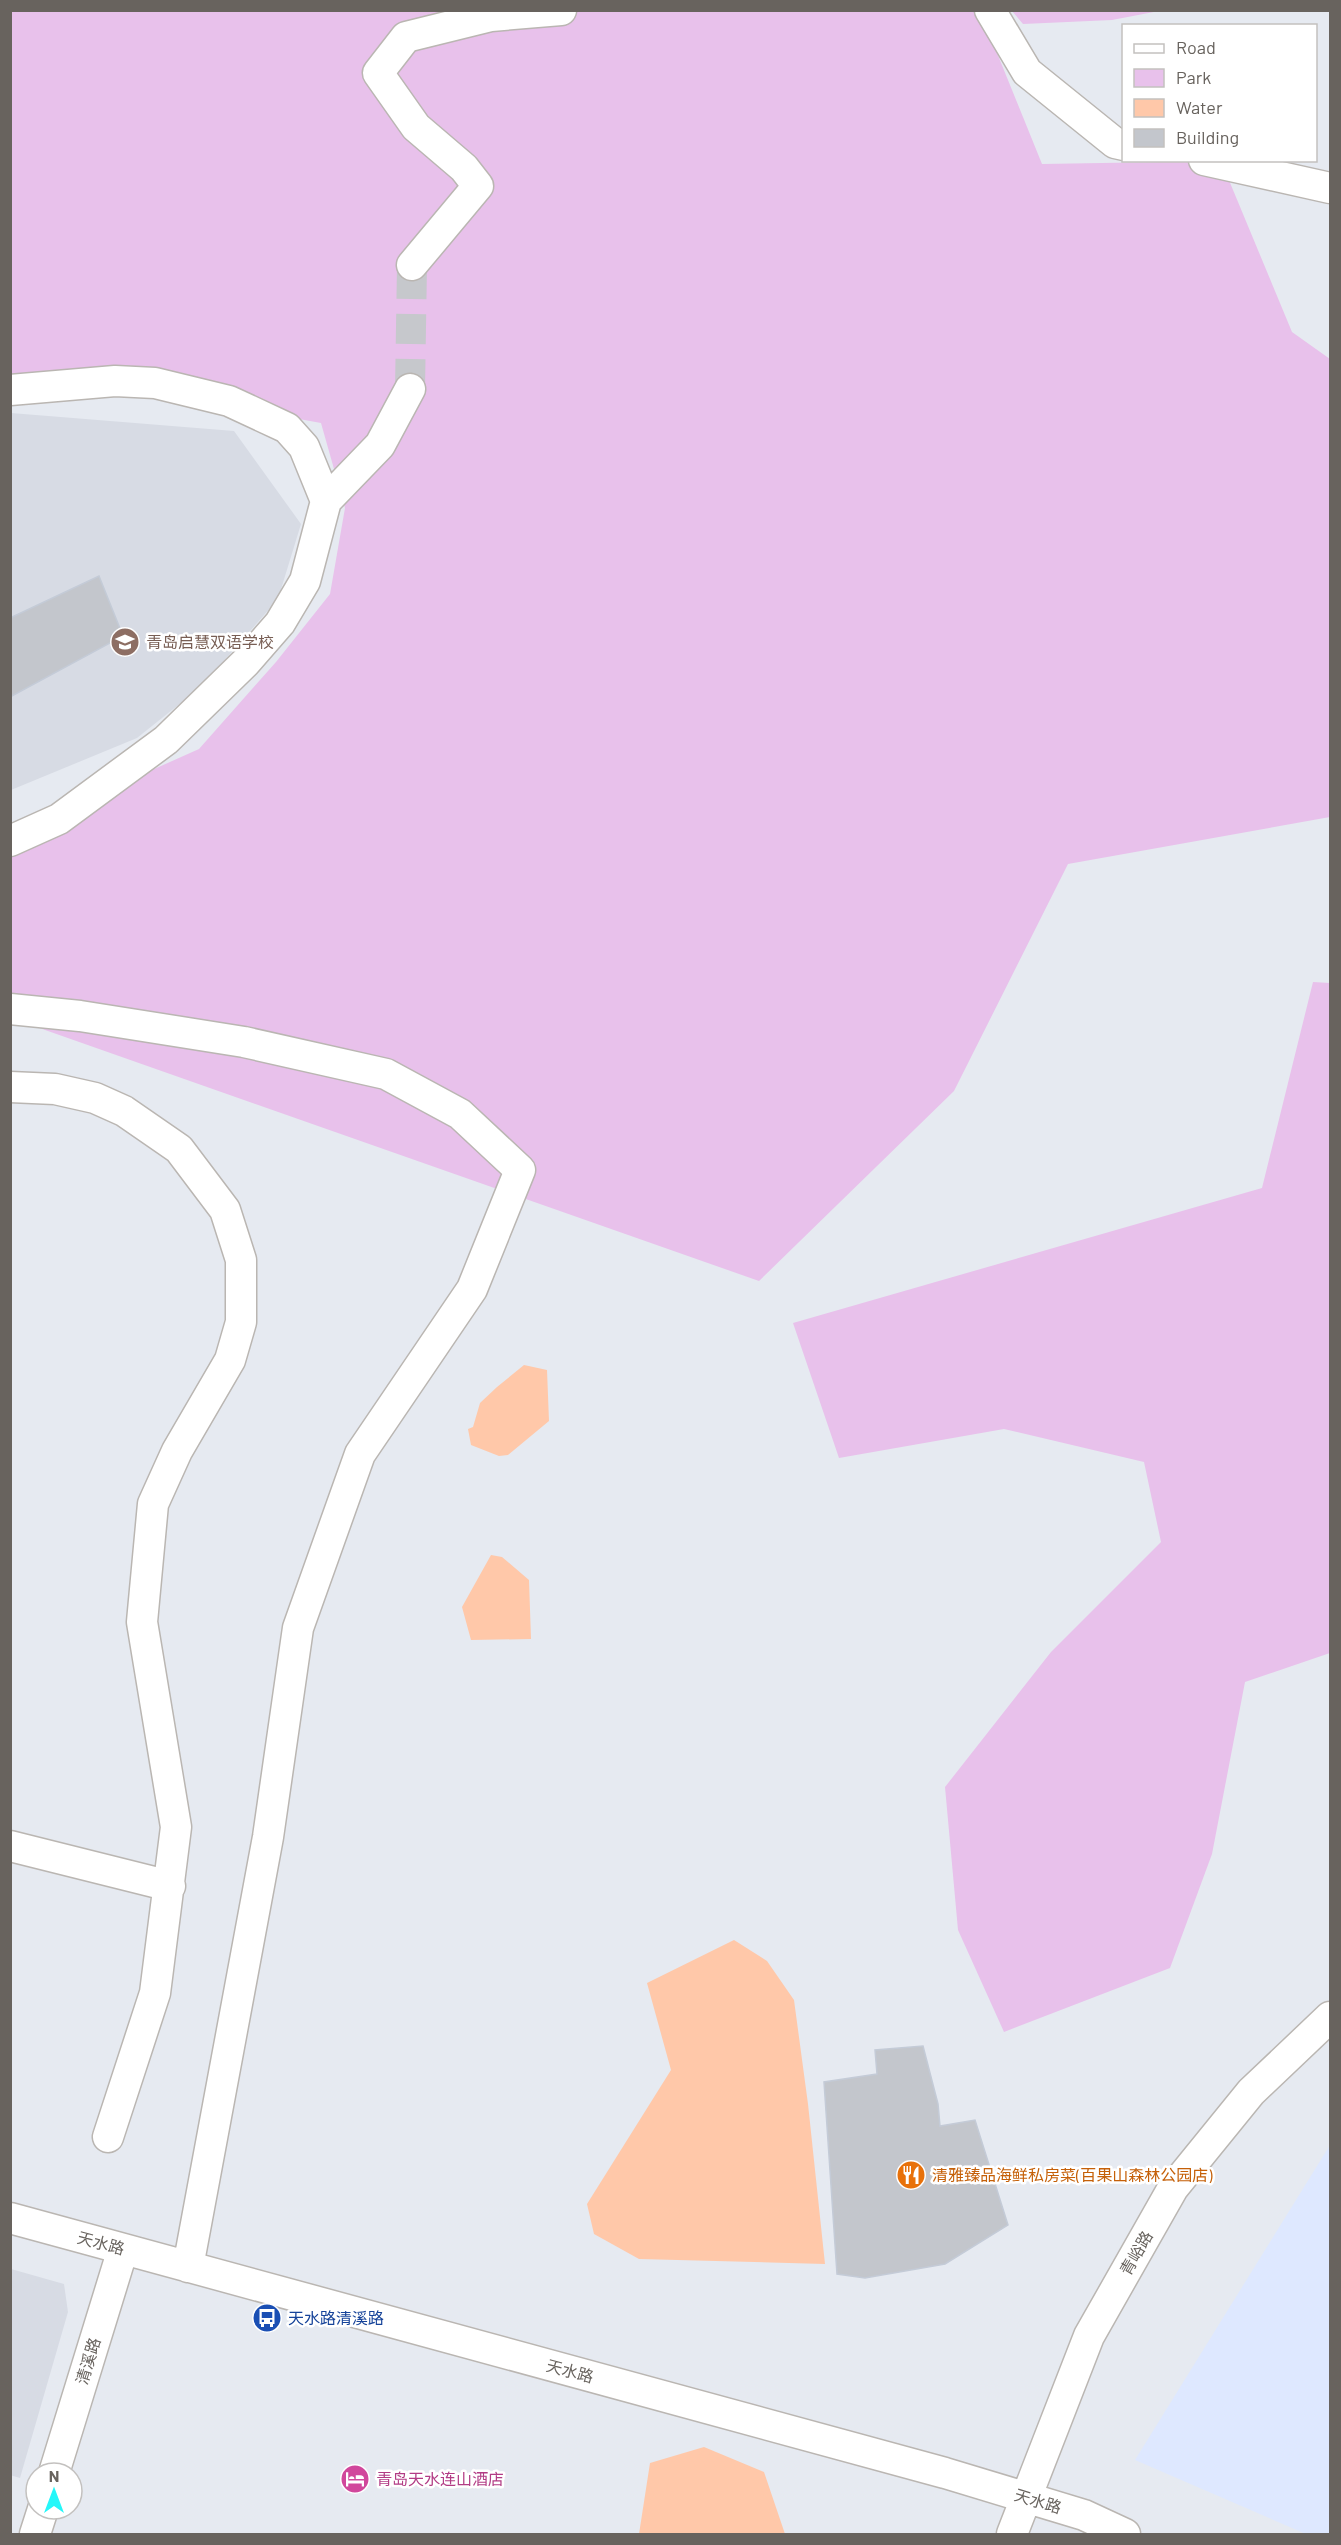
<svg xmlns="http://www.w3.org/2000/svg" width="1341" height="2545" font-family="Barlow,'Noto Sans SC',sans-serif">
	<rect width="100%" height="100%" fill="#e6eaf1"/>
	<path fill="#dee8ff" d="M1330 2145V2534H1306L1135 2460Z"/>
	<path fill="#d7dbe4" d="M11 413 234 431 301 524 278 599 202 686 137 738 11 790Z
		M11 2269 64 2284 68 2312 20 2478 10 2475Z"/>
	<path fill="#e8c1eb" d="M11 11H980L1042 164 1221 161 1292 332 1330 359V817L1068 864 954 1091 759 1281 11 1018V833L199 749 276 662 330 594 345 508 321 423 55 374 11 381Z
		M1012 11H1159L1112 20 1023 24Z
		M1313 982 1330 983V1653L1245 1682 1212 1854 1170 1968 1004 2032 958 1930 945 1787 1051 1652 1161 1542 1144 1462 1004 1429 839 1458 793 1323 1262 1188Z"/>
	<path fill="#ffc8a9" d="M524 1365 547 1370 549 1421 508 1455 499 1456 471 1445 468 1429 473 1427 480 1403 497 1387Z
		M491 1555 502 1557 529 1580 531 1639 471 1640 462 1607Z
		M734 1940 767 1961 794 2000 808 2104 825 2264 639 2259 594 2234 587 2204 671 2070 647 1983Z
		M704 2447 764 2472 785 2534H639L650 2463Z"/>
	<path fill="#c3c6cc" stroke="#c4cbd7" stroke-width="1.5" d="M99 576 123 636 10 697V618Z
		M923 2046 938 2104 940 2126 975 2120 1008 2225 945 2264 865 2278 837 2274 824 2082 877 2074 875 2050Z"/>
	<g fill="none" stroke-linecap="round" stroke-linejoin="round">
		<path stroke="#c6c8cc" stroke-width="30" stroke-dasharray="30 15" stroke-linecap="butt" d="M410 389 412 265"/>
		<g stroke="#bab6b2" stroke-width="33">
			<path id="minor" d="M990 10 1027 72 1115 143 1124 145
				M1204 160 1330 188
				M412 265 478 186 464 168 416 127 378 73 406 37 491 16 561 10
				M10 390 115 381 155 383 229 401 287 428 304 447 326 501 305 581 280 623 246 662 166 740 59 819 10 841
				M326 501 380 445 410 389
				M10 1009 80 1016 244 1042 386 1074 460 1114 520 1170 472 1289 360 1454 298 1628 268 1837 188 2267
				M10 1087 55 1089 95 1098 124 1111 179 1149 225 1210 241 1260V1322L230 1360 177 1451 153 1504 142 1622 176 1827 155 1993 108 2137
				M10 1846 170 1886
				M10 2218 945 2473 1084 2515 1125 2534
				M54 2473 123 2249
				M35 2534 43 2509
				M1012 2534 1089 2336 1173 2188 1251 2092 1330 2017"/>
		</g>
		<use href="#minor" stroke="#fff" stroke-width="30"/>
	</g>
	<defs>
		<g id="school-disc" transform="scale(1.5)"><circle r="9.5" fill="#8d6e63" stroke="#fff"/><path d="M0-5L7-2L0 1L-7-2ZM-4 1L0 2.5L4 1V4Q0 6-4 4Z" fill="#fff"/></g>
		<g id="restaurant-disc" transform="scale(1.5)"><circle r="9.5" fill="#e8710a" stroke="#fff"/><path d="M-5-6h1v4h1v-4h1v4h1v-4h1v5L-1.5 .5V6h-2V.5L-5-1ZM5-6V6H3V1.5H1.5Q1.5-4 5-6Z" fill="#fff"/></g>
		<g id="bus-disc" transform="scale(1.5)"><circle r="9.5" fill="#1a4fb4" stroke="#fff"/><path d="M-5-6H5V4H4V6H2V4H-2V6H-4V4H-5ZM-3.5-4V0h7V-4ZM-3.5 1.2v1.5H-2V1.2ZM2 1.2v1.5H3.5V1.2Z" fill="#fff"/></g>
		<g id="hotel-disc" transform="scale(1.5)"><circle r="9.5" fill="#d1479c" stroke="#fff"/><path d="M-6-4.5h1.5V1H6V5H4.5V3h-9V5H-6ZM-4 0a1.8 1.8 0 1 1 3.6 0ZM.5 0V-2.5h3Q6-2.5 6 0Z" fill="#fff"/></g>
	</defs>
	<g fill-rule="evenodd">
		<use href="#school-disc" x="125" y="642"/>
		<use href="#restaurant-disc" x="911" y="2175"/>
		<use href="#bus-disc" x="267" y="2318"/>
		<use href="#hotel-disc" x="355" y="2479"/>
	</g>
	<g text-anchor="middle" stroke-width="5" stroke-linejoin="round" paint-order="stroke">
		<g font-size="16" fill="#785e54" stroke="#fff" text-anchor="start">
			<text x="146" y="648">青岛启慧双语学校</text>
		</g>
		<g font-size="16" fill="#c56008" stroke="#fff" text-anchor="start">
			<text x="932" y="2181">清雅臻品海鲜私房菜(百果山森林公园店)</text>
		</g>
		<g font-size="16" fill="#68635e" stroke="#fff">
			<text transform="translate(101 2243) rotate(15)" y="6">天水路</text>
			<text transform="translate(1136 2253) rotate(-60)" y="6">青峪路</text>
			<text transform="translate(88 2361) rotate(-73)" y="6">清溪路</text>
			<text transform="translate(570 2371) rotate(15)" y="6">天水路</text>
			<text transform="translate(1038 2501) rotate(17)" y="6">天水路</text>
		</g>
		<g font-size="16" fill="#164399" stroke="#fff" text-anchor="start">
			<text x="288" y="2324">天水路清溪路</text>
		</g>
		<g font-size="16" fill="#b23c85" stroke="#fff" text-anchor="start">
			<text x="376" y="2485">青岛天水连山酒店</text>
		</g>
	</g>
	<rect width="1341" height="2545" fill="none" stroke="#68635e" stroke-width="24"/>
	<rect x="1122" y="24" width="195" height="138" fill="#ffffff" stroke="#c3c1bf" stroke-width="1.5"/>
	<rect x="1134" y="44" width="30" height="9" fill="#ffffff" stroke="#c3c1bf" stroke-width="1.5"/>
	<text x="1176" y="54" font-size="18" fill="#68635e">Road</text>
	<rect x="1134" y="69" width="30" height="18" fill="#e8c1eb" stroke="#c3c1bf" stroke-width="1.5"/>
	<text x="1176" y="84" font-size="18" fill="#68635e">Park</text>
	<rect x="1134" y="99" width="30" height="18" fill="#ffc8a9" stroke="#c3c1bf" stroke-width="1.5"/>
	<text x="1176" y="114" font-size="18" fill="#68635e">Water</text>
	<rect x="1134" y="129" width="30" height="18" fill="#c3c6cc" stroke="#c3c1bf" stroke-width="1.5"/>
	<text x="1176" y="144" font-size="18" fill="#68635e">Building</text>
	<g transform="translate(54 2491)"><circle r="28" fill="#ffffff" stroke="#c3c1bf" stroke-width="1.5"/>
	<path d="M0-4.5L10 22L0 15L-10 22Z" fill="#25f7f9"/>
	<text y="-9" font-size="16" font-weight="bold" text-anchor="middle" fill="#68635e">N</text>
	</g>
</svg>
